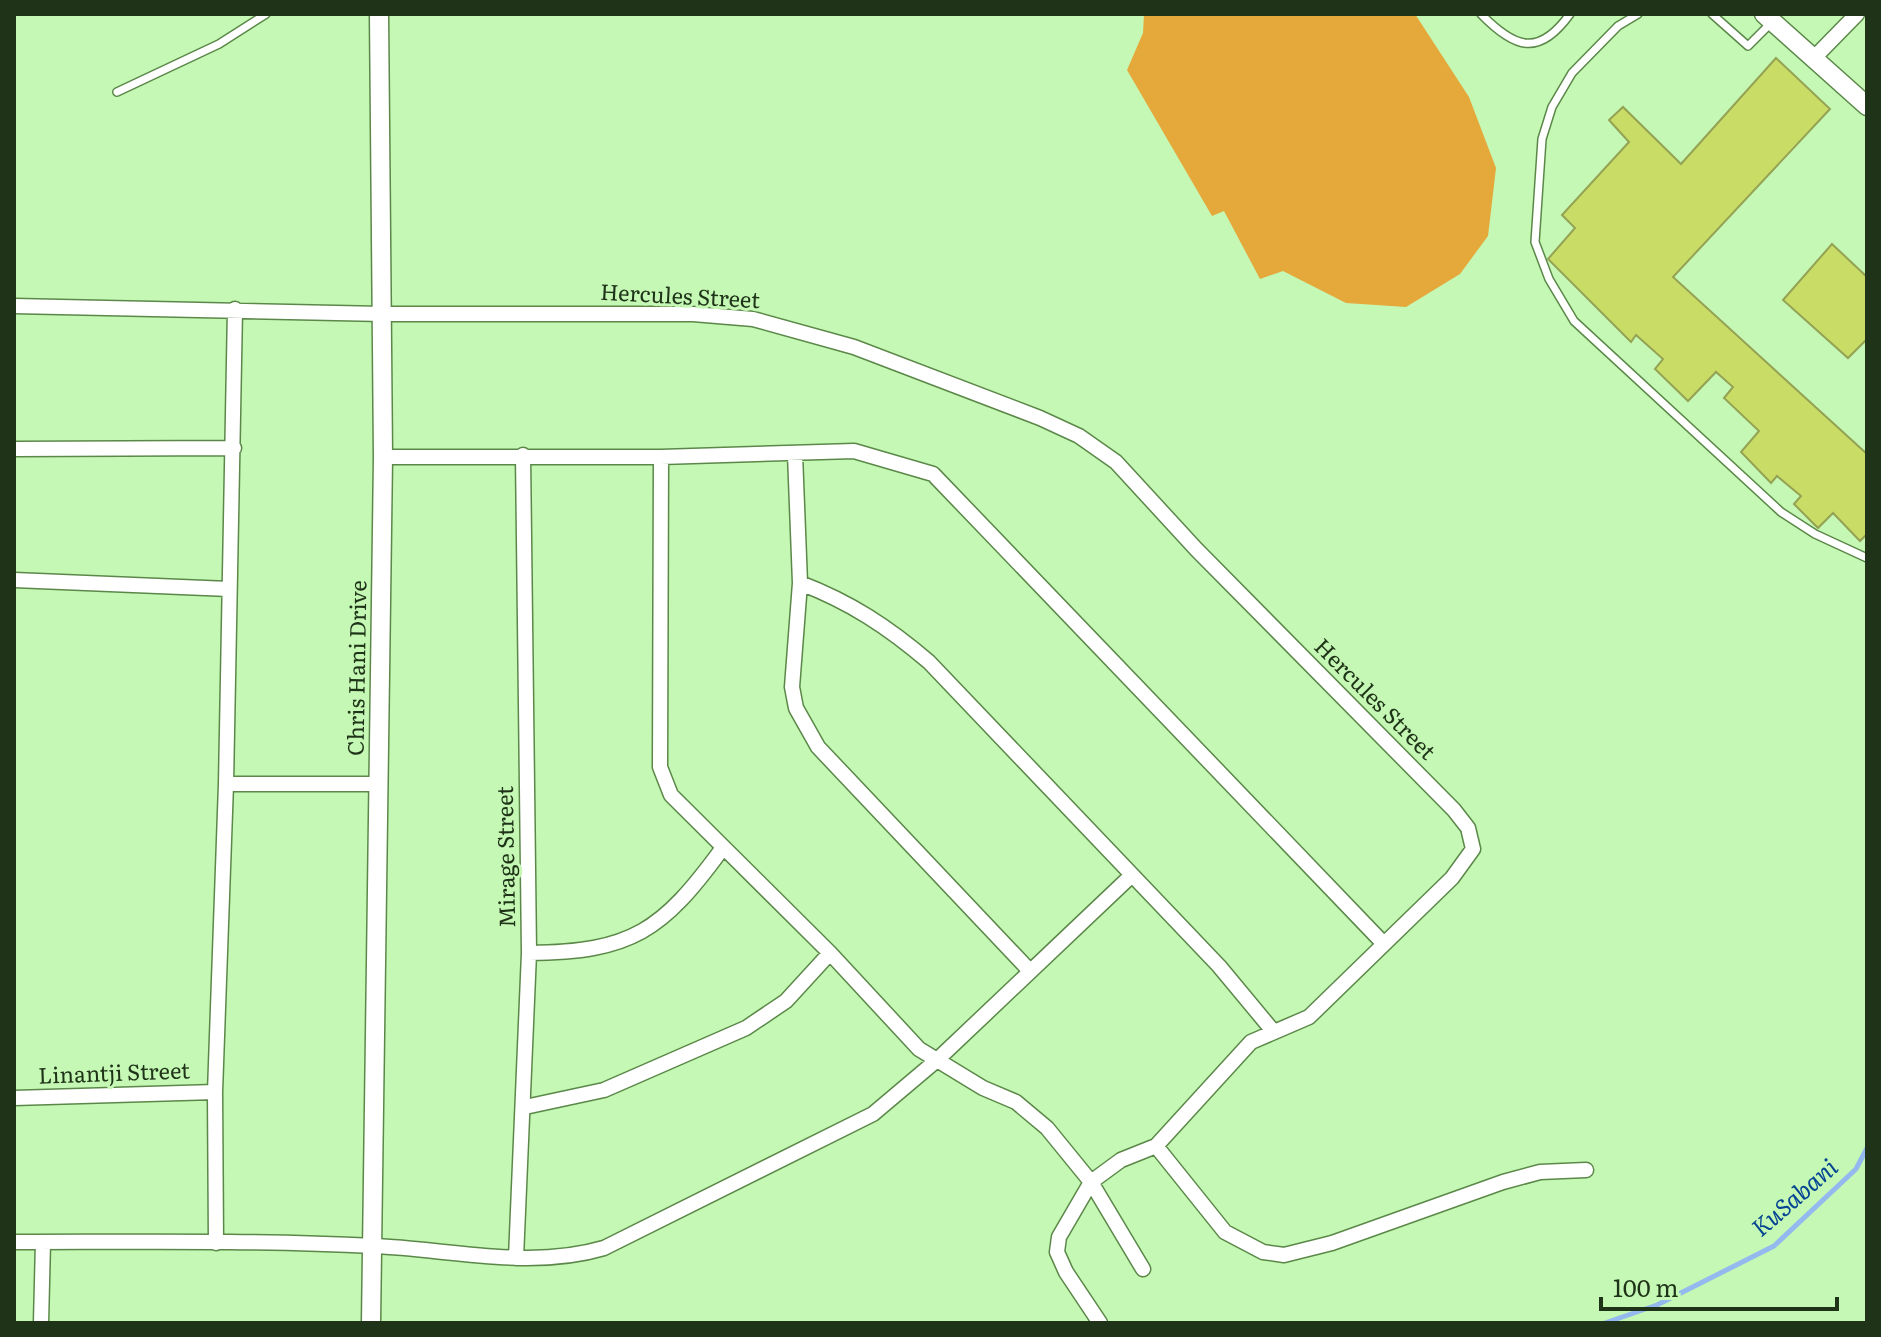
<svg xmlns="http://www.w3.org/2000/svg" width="1881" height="1337" font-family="Literata,serif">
	<rect width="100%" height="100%" fill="#c5f8b4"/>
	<path fill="#e5a83b" d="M1144 14H1415L1469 97 1496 168 1488 236 1460 274 1406 307 1346 303 1283 271 1260 279 1224 211 1212 216 1127 70 1143 33Z"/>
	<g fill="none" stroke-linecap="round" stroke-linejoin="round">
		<path stroke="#94b9ef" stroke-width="5" d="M1605 1323 1657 1305 1774 1246 1856 1169 1867 1148"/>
	</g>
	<path fill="#c9dd66" stroke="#94a254" stroke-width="2" d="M1776 58 1830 109 1673 277 1867 454V534L1860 541 1833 513 1818 528 1794 504 1801 496 1777 476 1771 483 1741 452 1759 431 1724 398 1733 387 1716 372 1688 401 1655 369 1663 359 1636 335 1631 342 1548 259 1575 228 1562 215 1629 142 1609 120 1623 107 1681 164Z
		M1832 244 1867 277V339L1848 358 1783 300Z"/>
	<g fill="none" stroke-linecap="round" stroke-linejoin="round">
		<g stroke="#5b8849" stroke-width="10">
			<path id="service" d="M1481 14C1515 49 1539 57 1570 14
				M1638 14 1618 26 1572 73 1552 107 1542 139 1535 242 1549 279 1574 321 1781 512 1815 534 1867 558
				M1712 14 1748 46 1772 22
				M117 92 219 44 266 14"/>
		</g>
		<g stroke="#5b8849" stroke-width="17">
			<path id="minor" d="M1814 58 1857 14
				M14 306 383 314H693L753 319 854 347 1040 418 1079 436 1116 462 1196 549 1454 810 1468 828 1473 849 1452 878 1309 1017 1251 1042 1156 1146 1121 1160 1091 1182 1059 1237 1057 1252 1066 1272 1100 1323
				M14 449 234 448
				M795 454 800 583 792 687 796 708 818 747 1030 971
				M383 457H661L854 451 933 474 1384 944
				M661 457 660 767 671 795 830 953 919 1049 983 1088 1016 1102 1047 1128 1091 1182 1143 1269
				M14 580 229 589
				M800 583C850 602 888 627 929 662L1219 966 1273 1031
				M226 784H380
				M529 953C632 952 662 931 722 849
				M14 1098 215 1092
				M525 1107 604 1090 746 1028 786 1001 830 953
				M1156 1146 1225 1232 1263 1252 1284 1255 1332 1243 1503 1182 1540 1172 1586 1170
				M14 1242C134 1242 254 1240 374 1246 449 1249 530 1270 604 1248L873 1114 937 1060 1132 875
				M216 1243 215 1092 226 784 235 309
				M516 1258 529 953 523 455
				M41 1323 43 1242"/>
		</g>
		<g stroke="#5b8849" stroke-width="21">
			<path id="tertiary" d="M1764 14 1867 106
				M371 1323 383 457 379 14"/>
		</g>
		<use href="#service" stroke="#fff" stroke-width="7"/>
		<use href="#minor" stroke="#fff" stroke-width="14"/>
		<use href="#tertiary" stroke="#fff" stroke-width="18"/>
	</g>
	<g text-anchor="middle" stroke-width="6" stroke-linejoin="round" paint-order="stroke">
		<g font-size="22" fill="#1f3318" stroke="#c5f8b4">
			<text transform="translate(680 296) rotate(3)" y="8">Hercules Street</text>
			<text transform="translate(357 668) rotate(-89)" y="8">Chris Hani Drive</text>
			<text transform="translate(1375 699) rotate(45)" y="8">Hercules Street</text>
			<text transform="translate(506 857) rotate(-91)" y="8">Mirage Street</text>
			<text transform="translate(114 1073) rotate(-2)" y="8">Linantji Street</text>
		</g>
		<g font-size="24" font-style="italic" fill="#064593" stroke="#c5f8b4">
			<text transform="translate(1795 1198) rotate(-41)" y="8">KuSabani</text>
		</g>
	</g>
	<rect width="1881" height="1337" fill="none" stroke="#1f3318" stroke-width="32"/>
	<path d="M1601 1297v12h236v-12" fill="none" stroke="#1f3318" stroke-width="4"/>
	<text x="1613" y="1297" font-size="24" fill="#1f3318" stroke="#c5f8b4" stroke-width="6" paint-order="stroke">100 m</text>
</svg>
